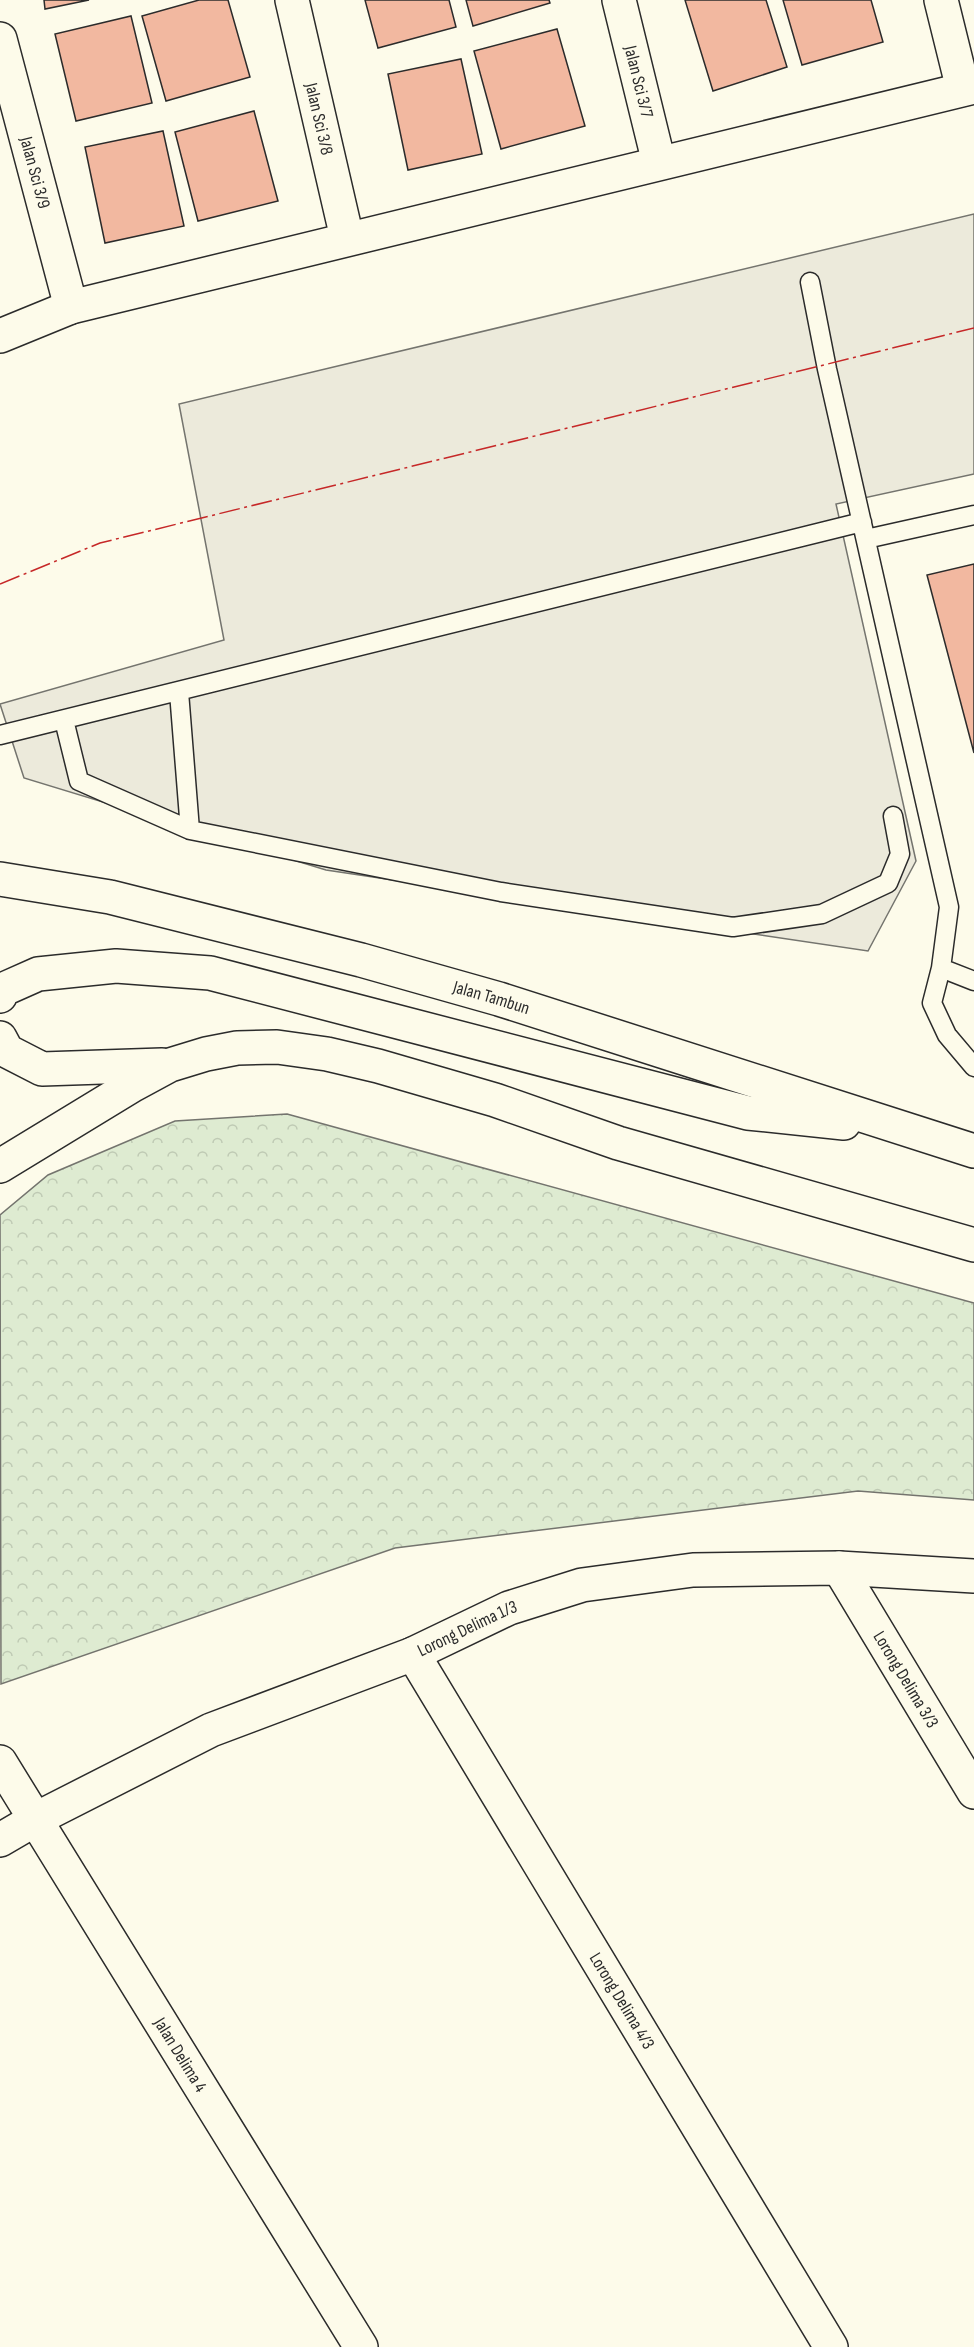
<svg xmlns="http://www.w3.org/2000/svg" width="974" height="2347" font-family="'Sofia Sans Condensed',sans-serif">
	<defs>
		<pattern id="forest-crowns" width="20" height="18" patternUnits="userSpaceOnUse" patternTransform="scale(1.5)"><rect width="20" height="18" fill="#deebd1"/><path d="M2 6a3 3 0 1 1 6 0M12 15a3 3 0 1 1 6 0" fill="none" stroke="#bfcab4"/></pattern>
	</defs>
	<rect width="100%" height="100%" fill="#fdfbea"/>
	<path fill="url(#forest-crowns)" stroke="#74746e" stroke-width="1.5" d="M287 1114 974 1303V1500L858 1491 395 1548 1 1684 0 1215 48 1175 175 1121Z"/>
	<path fill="#eceadb" stroke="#74746e" stroke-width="1.5" d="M974 214V474L836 504 916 861 868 951 326 870 24 778 0 704 224 640 179 404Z"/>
	<path fill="#f2b8a0" stroke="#2b2b2b" stroke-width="1.5" d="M44 0H89L45 9Z
		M199 0H228L250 77 166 101 142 16Z
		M365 0H449L456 27 378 48Z
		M466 0H549L550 3 473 26Z
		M685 0H766L787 67 713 91Z
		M783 0H871L883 42 802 65Z
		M131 16 152 103 76 121 55 34Z
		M557 29 585 126 501 149 474 51Z
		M461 59 482 154 408 170 388 74Z
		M254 111 278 201 198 221 175 132Z
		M163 131 184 226 105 243 85 147Z
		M974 564V753L927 575Z"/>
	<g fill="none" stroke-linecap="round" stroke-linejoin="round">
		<g stroke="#2b2b2b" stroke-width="21">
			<path id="service" d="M810 282 827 369 949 907 941 968 932 1003 947 1035 974 1067
				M866 539 974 515
				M179 692 190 830
				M64 720 79 781 190 830 501 892 733 927 822 914 888 883 900 854 893 816
				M0 735 862 522
				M941 968 974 981"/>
		</g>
		<g stroke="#2b2b2b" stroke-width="36">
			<g id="minor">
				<path id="s1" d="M292 0 347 238"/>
				<path id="s2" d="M619 0 659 163"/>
				<path d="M941 0 963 89"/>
				<path id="s3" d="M0 39 71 307"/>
				<path d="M0 336 71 307 974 87"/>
				<path id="s4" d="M839 1568 974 1792"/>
				<path id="s5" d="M413 1654 831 2347"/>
				<path id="s6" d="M0 1762 361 2347"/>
				<path id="s7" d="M0 1840 36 1819 211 1730 413 1654 509 1608 582 1585 693 1570 839 1568 974 1576"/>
			</g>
		</g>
		<g stroke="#2b2b2b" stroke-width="36">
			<g id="primary">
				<path id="s8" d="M0 879 110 897 361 960 499 999 974 1151"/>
				<path d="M0 996 2 990 38 974 116 966 210 973 748 1113 844 1123"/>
				<path d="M0 1038 7 1051 42 1069 162 1065"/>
				<path d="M0 1166 133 1085 170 1065 206 1054 237 1048 277 1047 327 1054 378 1066 495 1100 618 1143 974 1245"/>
			</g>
		</g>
		<use href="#service" stroke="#fdfbea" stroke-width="18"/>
		<use href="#minor" stroke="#fdfbea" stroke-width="33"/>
		<use href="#primary" stroke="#fdfbea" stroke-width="33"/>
		<path stroke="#c62828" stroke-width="1.5" stroke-dasharray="21 4.5 3 4.5" stroke-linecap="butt" d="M0 584 100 543 974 328"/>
	</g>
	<g text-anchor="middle" stroke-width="4.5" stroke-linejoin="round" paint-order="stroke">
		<g font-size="18" fill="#2b2b2b" stroke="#fdfbea">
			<text dy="6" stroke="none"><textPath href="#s2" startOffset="84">Jalan Sci 3/7</textPath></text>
			<text dy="6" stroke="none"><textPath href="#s1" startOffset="122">Jalan Sci 3/8</textPath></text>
			<text dy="6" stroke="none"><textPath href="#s3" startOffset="138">Jalan Sci 3/9</textPath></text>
			<text dy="6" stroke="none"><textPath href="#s8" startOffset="506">Jalan Tambun</textPath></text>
			<text dy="6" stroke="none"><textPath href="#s7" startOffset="514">Lorong Delima 1/3</textPath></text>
			<text dy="6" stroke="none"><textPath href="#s4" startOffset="130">Lorong Delima 3/3</textPath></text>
			<text dy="6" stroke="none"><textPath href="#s5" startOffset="405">Lorong Delima 4/3</textPath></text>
			<text dy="6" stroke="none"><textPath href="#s6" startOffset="344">Jalan Delima 4</textPath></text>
		</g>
	</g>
</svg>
